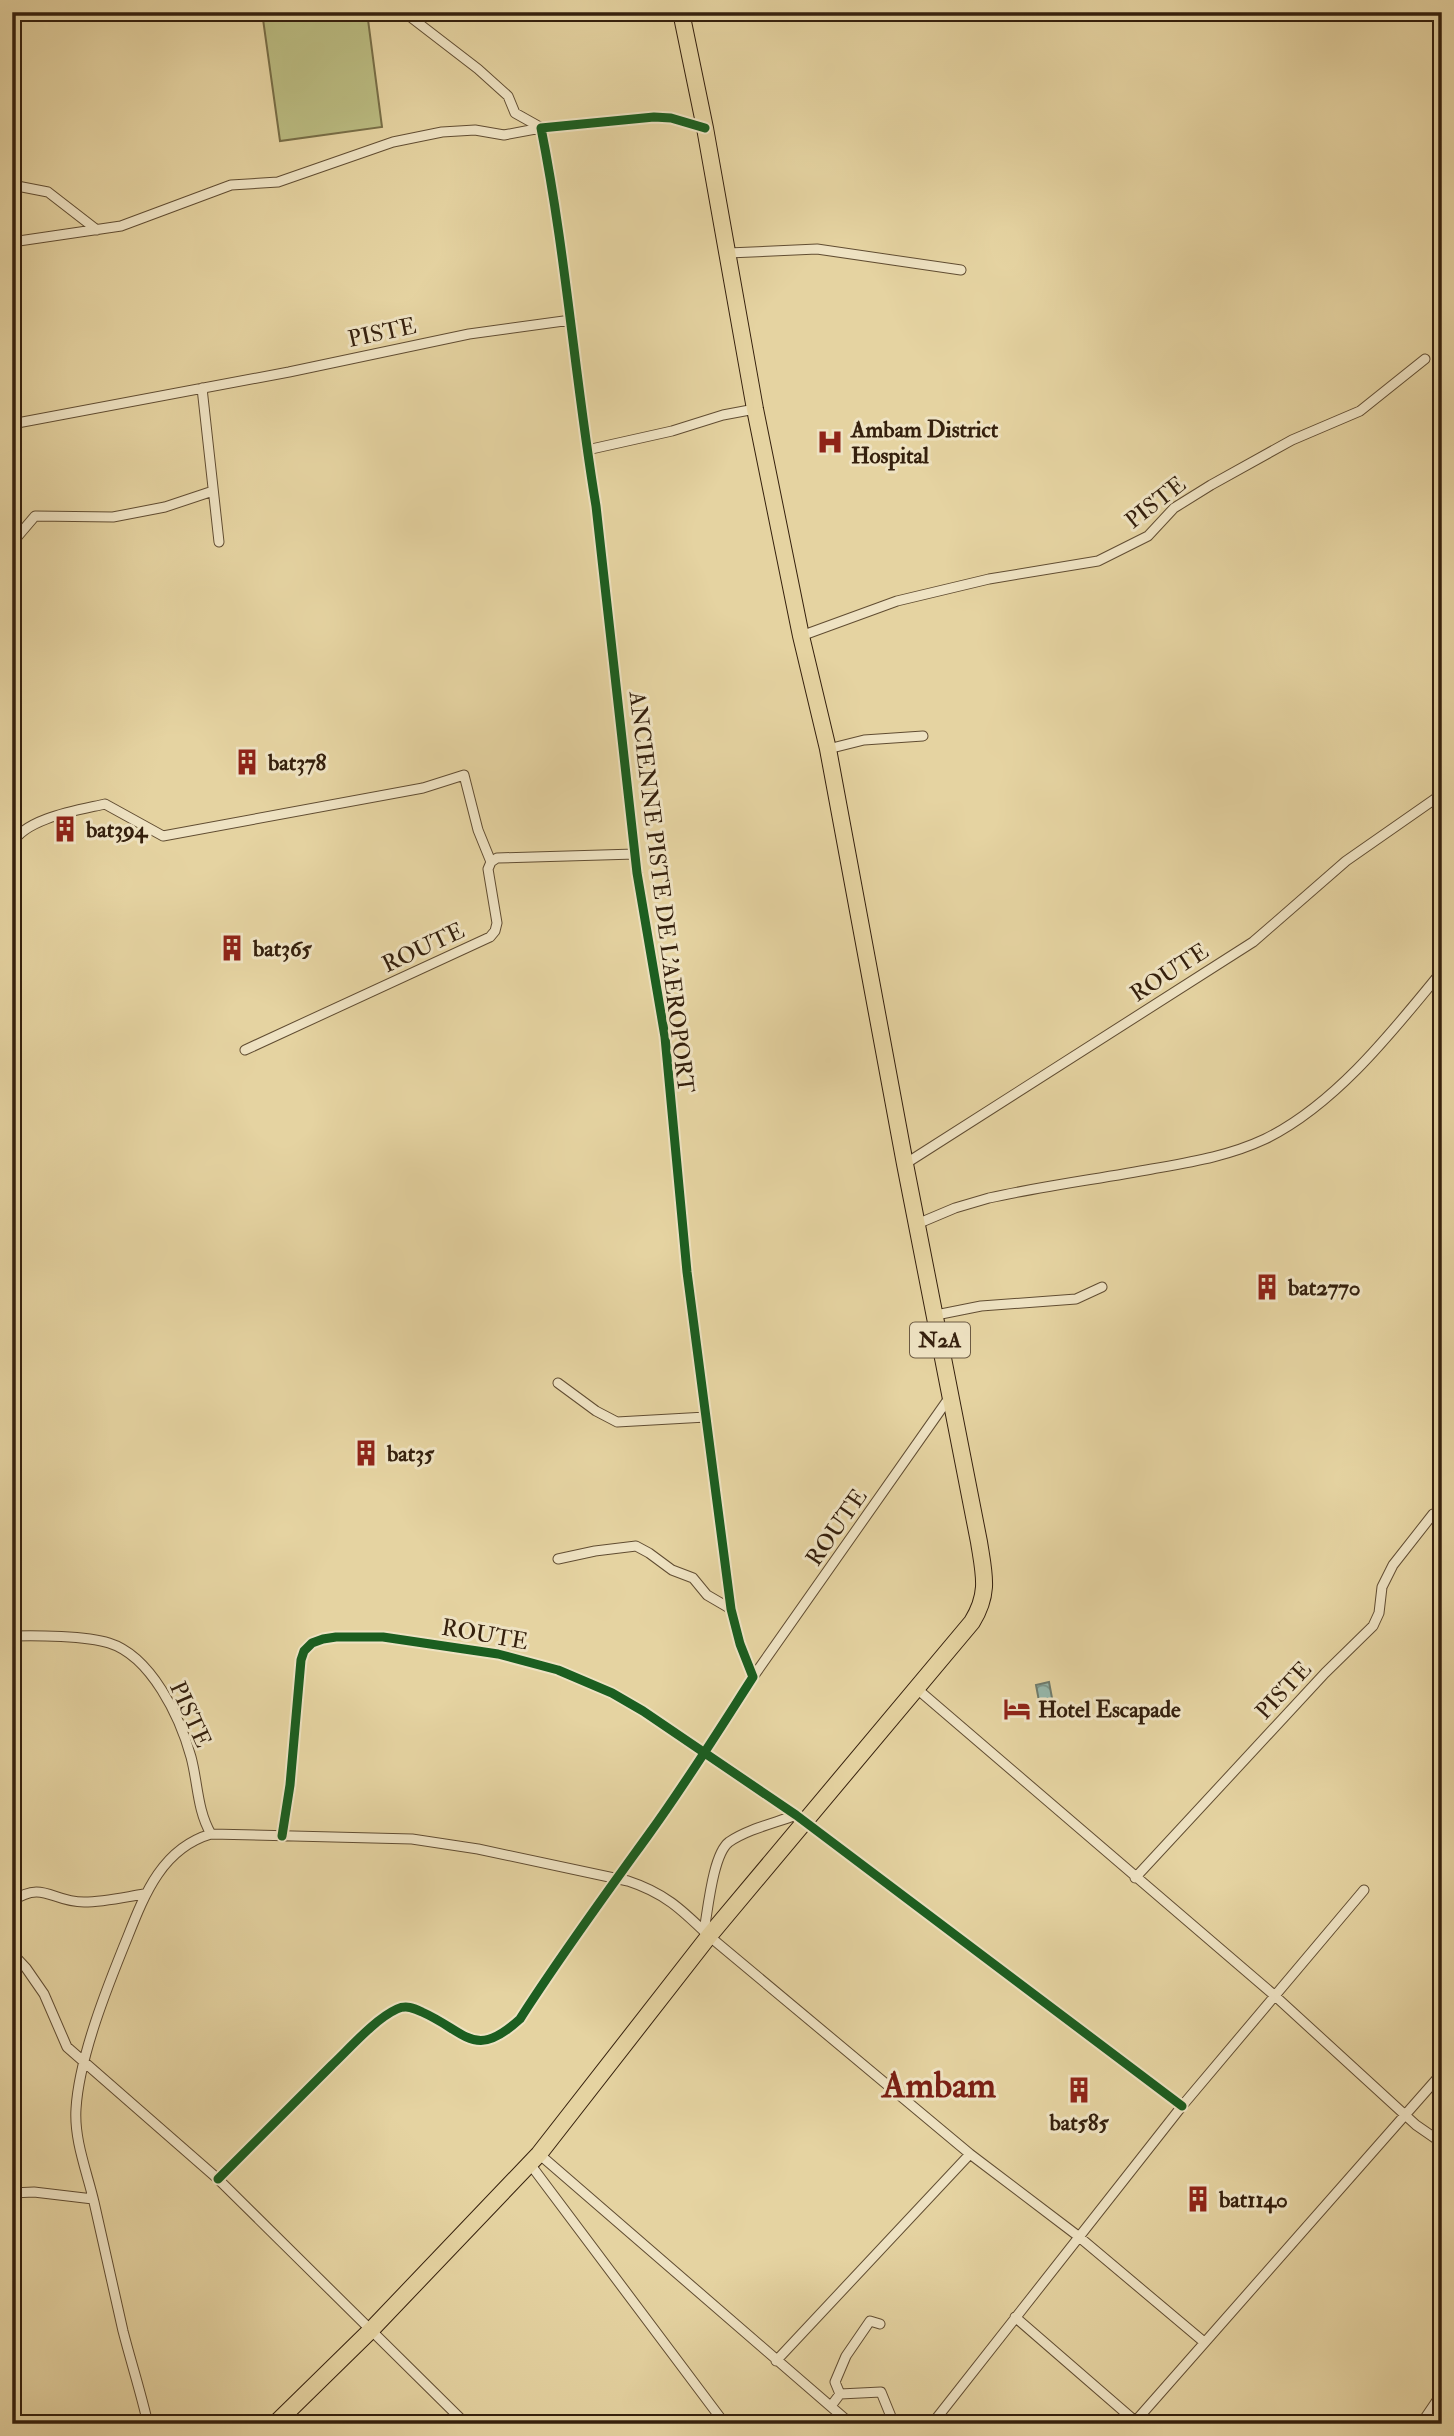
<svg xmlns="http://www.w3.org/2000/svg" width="1454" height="2436" font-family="'IM FELL Double Pica',serif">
	<defs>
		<pattern id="water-waves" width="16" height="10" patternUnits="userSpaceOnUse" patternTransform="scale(1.75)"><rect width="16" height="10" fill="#96b7ab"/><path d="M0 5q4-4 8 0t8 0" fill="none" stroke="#7b948a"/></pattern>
	</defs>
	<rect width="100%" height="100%" fill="#e5d3a1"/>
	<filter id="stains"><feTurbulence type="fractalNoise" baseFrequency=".00286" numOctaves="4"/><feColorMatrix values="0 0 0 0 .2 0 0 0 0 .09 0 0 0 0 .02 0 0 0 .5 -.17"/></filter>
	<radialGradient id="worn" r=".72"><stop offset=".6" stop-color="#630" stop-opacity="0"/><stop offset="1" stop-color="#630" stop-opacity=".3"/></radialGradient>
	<path fill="#babb81" stroke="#786e47" stroke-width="2" d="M262 12H367L382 127 280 141Z"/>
	<path fill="url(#water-waves)" stroke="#6f7b6c" stroke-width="2" d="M1049 1682 1055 1714 1042 1717 1036 1685Z"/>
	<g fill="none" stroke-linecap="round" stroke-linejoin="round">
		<g stroke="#614d32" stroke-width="11">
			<path id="minor" d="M404 12 478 69 508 96 515 113 540 127
				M12 185 48 192 97 230
				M12 242 121 226 231 185 278 182 393 142 442 132 475 130 504 135 541 128
				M728 253 817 249 961 270
				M202 388 219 542
				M12 424 289 372 469 334 571 320
				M587 450 672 431 723 415 755 409
				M12 543 35 516 113 517 165 507 213 491
				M801 636 897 601 989 579 1098 561 1148 536 1174 508 1211 485 1292 440 1360 411 1425 359
				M828 749 864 740 923 736
				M12 844C25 818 79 810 105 804L163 836 423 788 464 775 478 830 491 862
				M245 1050 490 937 495 931 497 923 488 869 491 862 497 858 635 854
				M905 1164 1253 942 1346 861 1442 794
				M917 1224 955 1208 989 1198C1043 1186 1098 1179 1152 1169 1191 1162 1229 1156 1265 1139 1335 1105 1393 1031 1442 971
				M936 1315 981 1306 1076 1299 1102 1287
				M558 1383 596 1411 617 1422 706 1417
				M558 1559 595 1551 636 1546 649 1553 672 1570 693 1578 707 1595 731 1609
				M12 1636C36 1635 87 1636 109 1643 151 1656 180 1717 191 1757 198 1783 197 1810 211 1834
				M753 1677 949 1398
				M916 1688 1274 1995 1416 2125 1442 2143
				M282 1836 290 1785 301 1660 304 1651 312 1643 323 1639 336 1637H383L498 1654 558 1670 612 1693 643 1711 796 1815 1182 2106
				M1135 1878 1325 1673 1373 1626 1379 1613 1382 1587 1393 1565 1433 1514
				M12 1901C44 1880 51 1902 84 1902 104 1902 125 1897 144 1894
				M704 1931C708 1909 713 1854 729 1842 748 1829 775 1823 796 1815
				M12 1953 26 1968 44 1994 67 2047 218 2179 466 2424
				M539 2154 851 2424
				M530 2164 725 2424
				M218 2179C256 2141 294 2103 332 2065 350 2048 375 2019 397 2009 406 2005 414 2008 422 2012 467 2032 474 2061 520 2019 561 1955 605 1895 649 1834 686 1783 719 1730 753 1677L740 1644 731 1609 687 1272 665 1037 637 873 596 506C575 381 566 253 541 128L654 117 671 118 705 128
				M12 2193 34 2192 93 2199
				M1015 2317 1135 2421
				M776 2361 970 2154
				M840 2394 881 2392 894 2424
				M831 2406 840 2394 835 2382 846 2356 870 2321 880 2324
				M148 2424C141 2393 131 2362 123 2331 113 2288 104 2245 94 2202 87 2172 74 2140 76 2109 79 2057 108 1985 128 1936 145 1893 163 1848 211 1834L412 1839 478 1849 628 1881C665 1893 682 1910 709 1936L970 2154 1078 2236 1204 2342
				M932 2424 1182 2106 1364 1890
				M1133 2424 1442 2073
				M1421 2424 1442 2393"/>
		</g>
		<g stroke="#35200d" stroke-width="18">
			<path id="trunk" d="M275 2424 371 2330 539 2154 709 1936 972 1622C990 1593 984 1574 979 1542L905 1164 828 749 801 636 755 409 705 128 681 12"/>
		</g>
		<use href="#minor" stroke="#eee2c2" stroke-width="9"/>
		<use href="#trunk" stroke="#e5d3a1" stroke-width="16"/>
		<g stroke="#eee2c2" stroke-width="13">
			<path id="cycleway" d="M282 1836 290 1785 301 1660 304 1651 312 1643 323 1639 336 1637H383L498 1654 558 1670 612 1693 643 1711 796 1815 1182 2106
				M218 2179C256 2141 294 2103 332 2065 350 2048 375 2019 397 2009 406 2005 414 2008 422 2012 467 2032 474 2061 520 2019 561 1955 605 1895 649 1834 686 1783 719 1730 753 1677L740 1644 731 1609 687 1272 665 1037 637 873 596 506C575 381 566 253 541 128L654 117 671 118 705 128"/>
		</g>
		<use href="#cycleway" stroke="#1b5e20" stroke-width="9"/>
	</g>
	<defs>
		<g id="hospital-bare" transform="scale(2.1)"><path d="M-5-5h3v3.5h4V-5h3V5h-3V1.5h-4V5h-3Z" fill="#8f2418" stroke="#eee2c2" stroke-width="2.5" paint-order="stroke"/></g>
		<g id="building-bare" transform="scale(2.1)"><path d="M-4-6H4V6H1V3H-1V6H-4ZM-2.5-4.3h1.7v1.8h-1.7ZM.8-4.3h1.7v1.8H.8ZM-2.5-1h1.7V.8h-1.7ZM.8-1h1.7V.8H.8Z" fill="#8f2418" stroke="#eee2c2" stroke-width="2.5" paint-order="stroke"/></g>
		<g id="hotel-bare" transform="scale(2.1)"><path d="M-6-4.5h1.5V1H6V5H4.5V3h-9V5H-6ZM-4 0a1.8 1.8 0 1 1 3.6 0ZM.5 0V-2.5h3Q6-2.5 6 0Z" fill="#8f2418" stroke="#eee2c2" stroke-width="2.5" paint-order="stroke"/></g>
	</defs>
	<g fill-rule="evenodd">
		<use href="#hospital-bare" x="830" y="442"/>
		<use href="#building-bare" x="247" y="762"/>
		<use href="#building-bare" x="65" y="829"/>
		<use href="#building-bare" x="232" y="948"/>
		<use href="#building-bare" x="1267" y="1287"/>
		<use href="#building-bare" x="366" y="1453"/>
		<use href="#hotel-bare" x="1017" y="1709"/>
		<use href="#building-bare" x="1079" y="2090"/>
		<use href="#building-bare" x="1198" y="2199"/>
	</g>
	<g text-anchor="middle" stroke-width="6" stroke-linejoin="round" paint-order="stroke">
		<rect fill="#eee2c2" stroke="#6c5a43" stroke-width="2" x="910" y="1322.5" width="60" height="35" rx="5"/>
		<g font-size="21" font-weight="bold" fill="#35200d">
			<text x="940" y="1347">N2A</text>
		</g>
		<g font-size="23" fill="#35200d" stroke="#eee2c2">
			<text transform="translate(382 332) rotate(-12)" y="8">PISTE</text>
			<text transform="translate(1155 502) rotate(-38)" y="8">PISTE</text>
			<text transform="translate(662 892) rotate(83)" y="8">ANCIENNE PISTE DE L'AEROPORT</text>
			<text transform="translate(423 947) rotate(-25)" y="8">ROUTE</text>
			<text transform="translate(1169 972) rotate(-33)" y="8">ROUTE</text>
			<text transform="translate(836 1527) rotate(-55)" y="8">ROUTE</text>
			<text transform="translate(485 1634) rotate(10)" y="8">ROUTE</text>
			<text transform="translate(1283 1690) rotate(-47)" y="8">PISTE</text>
			<text transform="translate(191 1714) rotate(66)" y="8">PISTE</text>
		</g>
		<g font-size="23" font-weight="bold" fill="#35200d" stroke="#eee2c2" text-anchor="start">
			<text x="851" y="437">Ambam District<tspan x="851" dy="26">Hospital</tspan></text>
			<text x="268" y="770">bat378</text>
			<text x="86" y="837">bat394</text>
			<text x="253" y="956">bat365</text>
			<text x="1288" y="1295">bat2770</text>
			<text x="387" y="1461">bat35</text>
			<text x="1038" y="1717">Hotel Escapade</text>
			<text x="1079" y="2130" text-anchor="middle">bat585</text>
			<text x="1219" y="2207">bat1140</text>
		</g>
		<g font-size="37" font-weight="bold" fill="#7a1f14" stroke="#eee2c2">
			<text x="939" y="2097">Ambam</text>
		</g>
	</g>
	<rect width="1454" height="2436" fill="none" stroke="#e5d3a1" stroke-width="42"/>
	<rect x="14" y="14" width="1426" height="2408" fill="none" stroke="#35200d" stroke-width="3.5"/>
	<rect x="21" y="21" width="1412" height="2394" fill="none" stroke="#35200d" stroke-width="2"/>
	<rect width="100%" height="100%" filter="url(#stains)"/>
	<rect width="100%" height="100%" fill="url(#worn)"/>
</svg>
